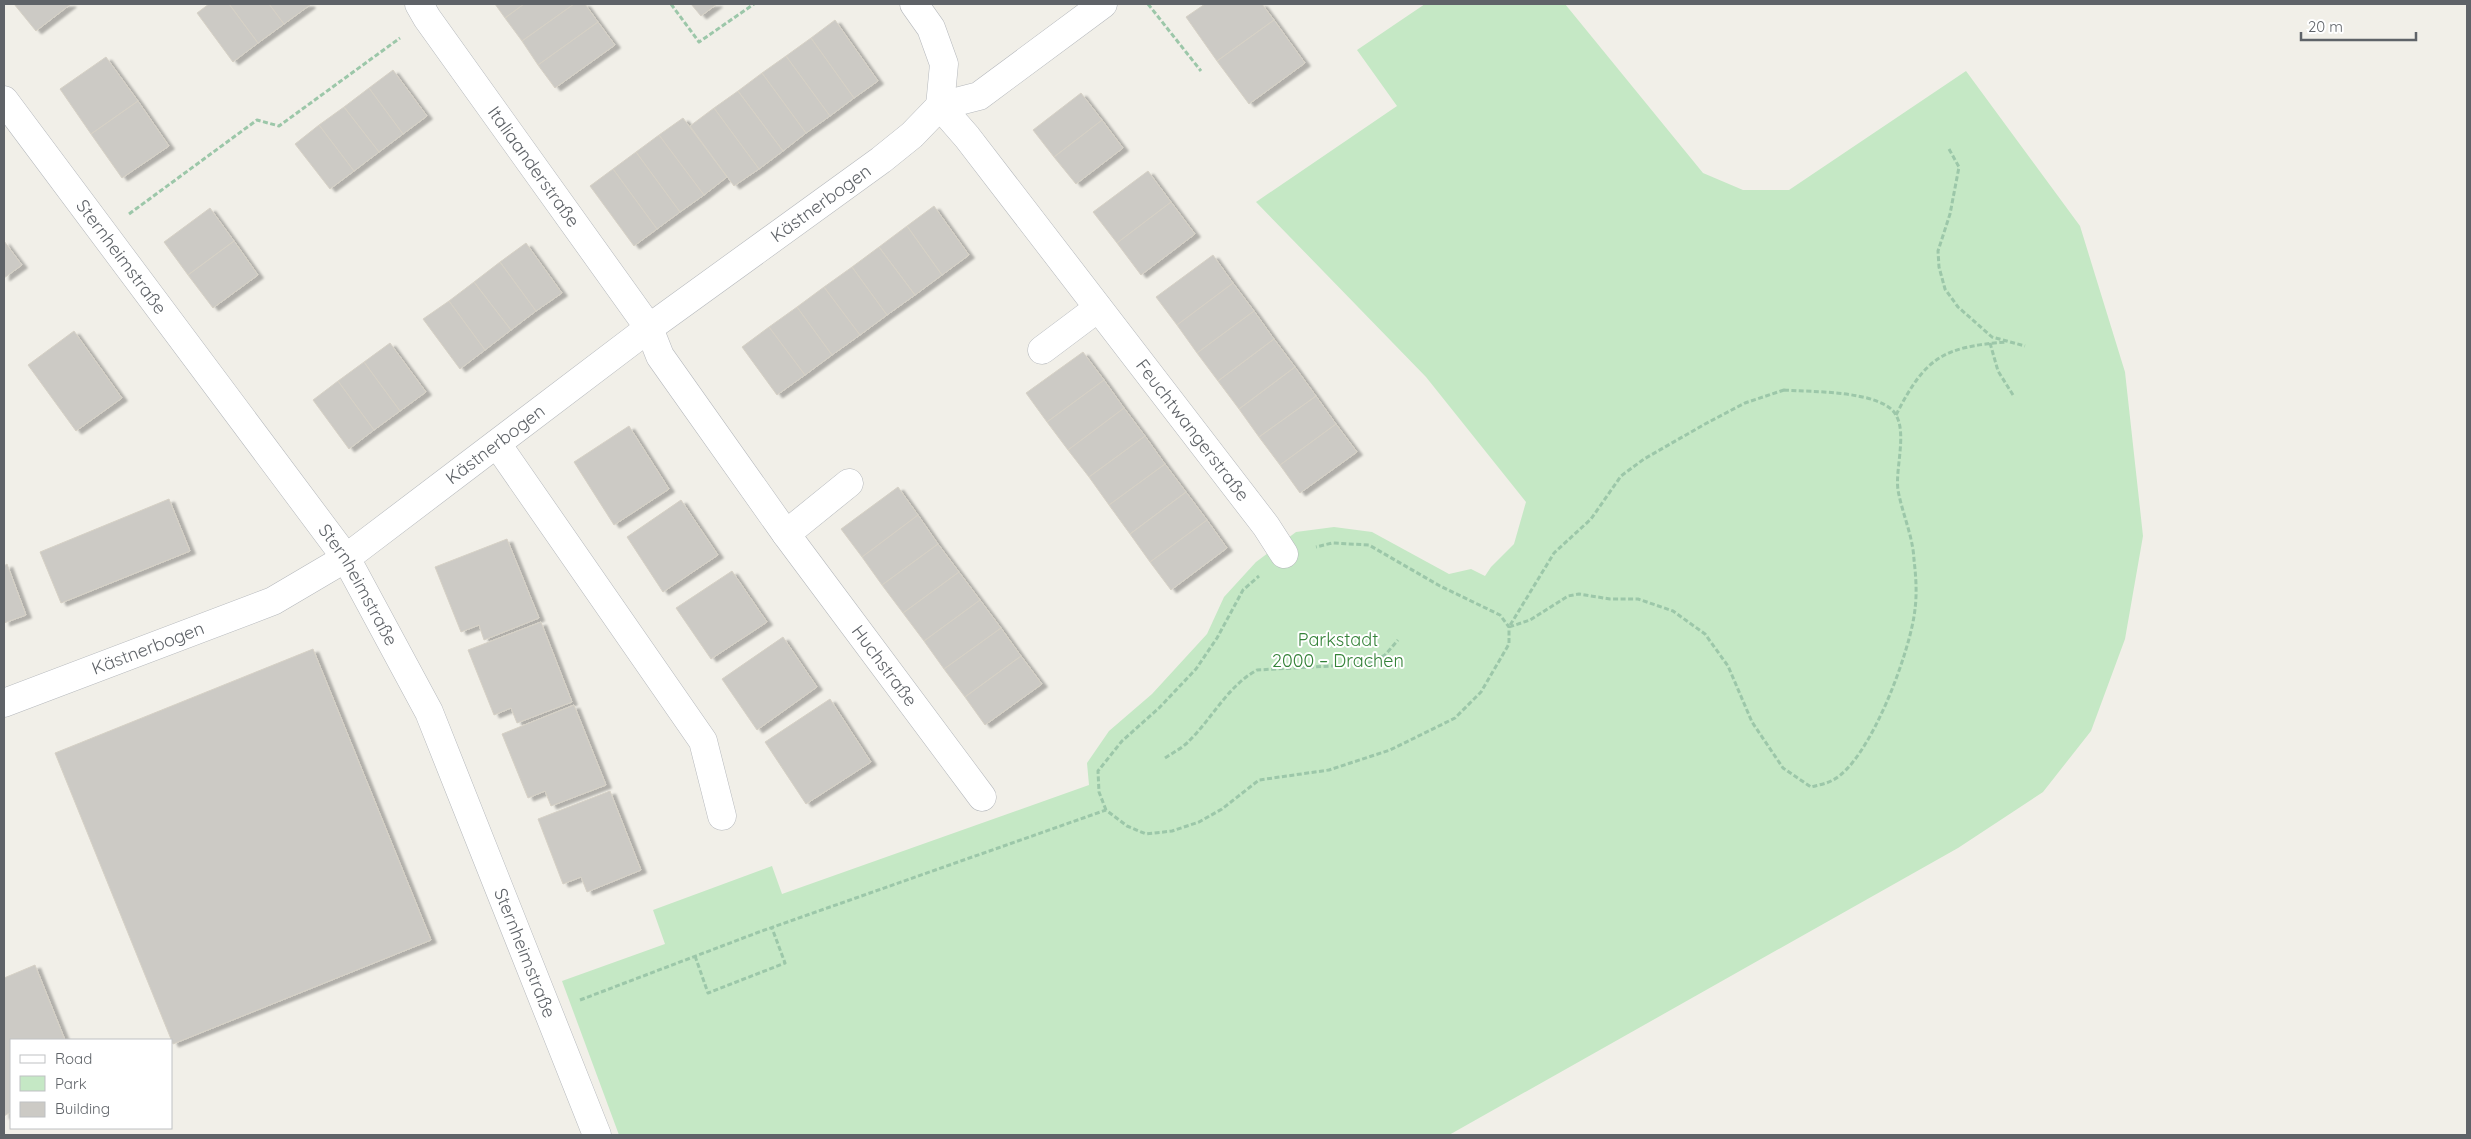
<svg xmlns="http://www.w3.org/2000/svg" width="2471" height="1139" font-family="Quicksand,sans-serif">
	<defs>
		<filter id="shadow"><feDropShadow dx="5.5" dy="3" stdDeviation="1" flood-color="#0004"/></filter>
	</defs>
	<rect width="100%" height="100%" fill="#f1efe8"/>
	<path fill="#c5e8c5" d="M1425 4H1565L1703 173 1743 190H1789L1966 71 2080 226 2125 372 2143 536 2125 639 2091 731 2043 792 1958 848 1449 1135H619L562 981 665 944 653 910 772 866 782 894 1089 785 1087 763 1109 731 1152 694 1207 634 1224 597 1256 562 1296 532 1334 527 1372 532 1449 574 1471 569 1485 576 1491 567 1514 544 1526 502 1426 377 1256 202 1397 106 1357 50Z"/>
	<path fill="#cccac5" stroke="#d6d1c6" filter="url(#shadow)" d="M14 4H71L36 31Z
		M209 4H229L258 43 233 62 197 13Z
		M229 4H269L284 24 258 43Z
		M269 4H309L310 5 284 24Z
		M495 4H524L505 18Z
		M524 4H574L522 41 505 18Z
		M574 4H585L598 22 538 65 522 41Z
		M691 4H717L701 16Z
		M1205 4H1262L1274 20 1217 61 1186 17Z
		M835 20 878 81 854 98 811 38Z
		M1274 20 1305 63 1249 104 1217 61Z
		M598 22 615 45 555 88 538 65Z
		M811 38 854 98 830 116 786 56Z
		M786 56 830 116 806 133 762 73Z
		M106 57 138 101 91 134 60 89Z
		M393 70 427 116 403 134 369 88Z
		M762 73 806 133 783 151 738 91Z
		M369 88 403 134 379 152 344 107Z
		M738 91 783 151 759 169 714 108Z
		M1081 93 1102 120 1054 157 1033 130Z
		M138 101 169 146 122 178 91 134Z
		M344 107 379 152 354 171 319 125Z
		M714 108 759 169 734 186 690 126Z
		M683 118 727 177 704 195 659 135Z
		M1102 120 1123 148 1076 184 1054 157Z
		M319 125 354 171 330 189 295 144Z
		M659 135 704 195 680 212 636 152Z
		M636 152 680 212 657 229 613 169Z
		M613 169 657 229 634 246 590 186Z
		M1148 171 1171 202 1117 243 1093 212Z
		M1171 202 1195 234 1141 275 1117 243Z
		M934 206 969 255 942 275 907 226Z
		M210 208 234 241 188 275 164 242Z
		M907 226 942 275 915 295 879 247Z
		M4 241 22 265 4 278Z
		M234 241 258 275 213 308 188 275Z
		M526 243 562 293 536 311 500 262Z
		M879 247 915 295 887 315 852 267Z
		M1213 255 1233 283 1177 325 1156 297Z
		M500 262 536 311 511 330 474 282Z
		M852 267 887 315 860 335 824 287Z
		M474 282 511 330 485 350 449 301Z
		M1233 283 1254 311 1197 353 1177 325Z
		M824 287 860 335 832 355 797 307Z
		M449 301 485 350 460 369 423 319Z
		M797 307 832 355 805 375 769 327Z
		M1254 311 1274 339 1218 381 1197 353Z
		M769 327 805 375 777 395 742 347Z
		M74 331 122 398 76 431 28 365Z
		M1274 339 1295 367 1239 409 1218 381Z
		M390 343 426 392 400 411 364 362Z
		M1083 352 1104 380 1047 422 1026 393Z
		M364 362 400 411 374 430 338 381Z
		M1295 367 1316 396 1259 437 1239 409Z
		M1104 380 1124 408 1068 450 1047 422Z
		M338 381 374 430 349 449 313 400Z
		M1316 396 1336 424 1280 465 1259 437Z
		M1124 408 1145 436 1089 477 1068 450Z
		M1336 424 1357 452 1300 493 1280 465Z
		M629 426 669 489 614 525 574 462Z
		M1145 436 1165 464 1109 505 1089 477Z
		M1165 464 1186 492 1130 534 1109 505Z
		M898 487 918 515 862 557 841 529Z
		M1186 492 1207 520 1150 562 1130 534Z
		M169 499 190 551 61 603 40 552Z
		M681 500 718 555 663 592 627 537Z
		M918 515 938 544 882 585 862 557Z
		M1207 520 1227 548 1171 590 1150 562Z
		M507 539 539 618 484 640 479 625 461 632 435 567Z
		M938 544 959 572 903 613 882 585Z
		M7 564 26 615 4 623V566Z
		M732 571 767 622 711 659 676 608Z
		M959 572 980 600 924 641 903 613Z
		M980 600 1001 628 944 669 924 641Z
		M541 622 572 702 517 723 511 708 494 715 468 650Z
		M1001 628 1021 656 965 697 944 669Z
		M783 637 817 687 757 730 722 679Z
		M313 649 431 940 173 1044 55 753Z
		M1021 656 1042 684 985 725 965 697Z
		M830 699 871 762 806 804 765 742Z
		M574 705 606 785 551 806 545 791 528 798 502 734Z
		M610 791 641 870 587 892 581 877 563 884 538 819Z
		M35 965 65 1040H11V1112L4 1116V978Z"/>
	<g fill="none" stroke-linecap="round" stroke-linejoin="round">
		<g stroke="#b5b8bc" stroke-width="29">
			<g id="minor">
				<path id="s1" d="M419 4 427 18 649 328 660 356 786 534 982 797"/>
				<path d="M914 4 931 28 944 64 940 106"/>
				<path id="s2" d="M4 100 346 558 429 712 597 1135"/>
				<path id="s3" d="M940 106 967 137 1266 526 1284 554"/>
				<path d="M940 106 979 96 1103 4"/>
				<path d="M1042 350 1098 308"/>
				<path d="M497 444 703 741 722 816"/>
				<path d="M786 534 849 483"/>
				<path id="s4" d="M4 703 273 601 346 558 649 328 881 160 912 135 940 106"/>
			</g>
		</g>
		<path stroke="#9cc7a9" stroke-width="3" stroke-dasharray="5 2.5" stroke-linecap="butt" d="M671 4 699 42 754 4
			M1148 4 1201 71
			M1949 149 1959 167 1950 214 1938 251 1939 267 1945 289 1958 307 1992 337 2025 346
			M129 214 257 120 279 126 400 38
			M1990 343 1998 371 2013 395
			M1784 390C1809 392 1882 390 1896 415 1907 434 1895 470 1898 490 1902 513 1913 536 1914 560 1916 576 1917 594 1915 609 1911 650 1870 761 1833 780 1826 784 1818 785 1811 787L1783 768 1752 722 1728 666 1705 634 1673 611 1638 599H1610L1579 594 1568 596 1530 620 1509 627 1554 553 1591 519 1621 476 1644 459 1705 424 1745 403Z
			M1896 415C1925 358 1942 347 2006 342
			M1165 758C1174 752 1184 747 1190 740 1213 717 1228 686 1257 670L1368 664 1385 655 1398 640
			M1106 810 1099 792 1098 771 1122 741 1159 708 1196 669 1217 638 1243 590 1259 576
			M695 956 708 993 785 963 772 928
			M580 1000 759 932 1106 810 1127 826 1146 834 1172 831 1199 822 1222 809 1259 780 1329 770 1390 750 1455 718 1481 692 1509 644V627L1500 615 1440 586 1369 545 1332 543 1316 547"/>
		<use href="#minor" stroke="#fff" stroke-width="28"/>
	</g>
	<g text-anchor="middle" stroke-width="4" stroke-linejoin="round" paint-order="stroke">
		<g font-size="18" fill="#5f6368" stroke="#fff">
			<text dy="6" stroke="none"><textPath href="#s1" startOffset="199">Italiaanderstraße</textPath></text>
			<text dy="6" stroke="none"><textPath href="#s4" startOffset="965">Kästnerbogen</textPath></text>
			<text dy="6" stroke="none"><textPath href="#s2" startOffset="196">Sternheimstraße</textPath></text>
			<text dy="6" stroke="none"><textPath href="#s3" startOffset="411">Feuchtwangerstraße</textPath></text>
			<text dy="6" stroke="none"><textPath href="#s4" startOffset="560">Kästnerbogen</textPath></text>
			<text dy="6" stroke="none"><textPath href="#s2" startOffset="601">Sternheimstraße</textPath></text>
			<text dy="6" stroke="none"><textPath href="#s4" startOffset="154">Kästnerbogen</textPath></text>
			<text dy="6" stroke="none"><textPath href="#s1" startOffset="810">Huchstraße</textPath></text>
			<text dy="6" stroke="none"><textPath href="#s2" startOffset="1006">Sternheimstraße</textPath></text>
		</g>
		<g font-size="18" fill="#348238" stroke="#fff">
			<text x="1338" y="646">Parkstadt<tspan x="1338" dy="21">2000 – Drachen</tspan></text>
		</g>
	</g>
	<rect width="2471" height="1139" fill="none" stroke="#5f6368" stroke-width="10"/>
	<rect x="10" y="1039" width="162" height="90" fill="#ffffff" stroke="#bfc1c3"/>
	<rect x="20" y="1055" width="25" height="8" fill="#ffffff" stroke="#bfc1c3"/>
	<text x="55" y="1064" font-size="15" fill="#5f6368">Road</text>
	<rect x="20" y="1076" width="25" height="15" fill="#c5e8c5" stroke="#bfc1c3"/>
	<text x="55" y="1089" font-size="15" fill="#5f6368">Park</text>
	<rect x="20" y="1102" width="25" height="15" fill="#cccac5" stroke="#bfc1c3"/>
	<text x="55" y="1114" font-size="15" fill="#5f6368">Building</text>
	<path d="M2301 32v8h115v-8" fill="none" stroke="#5f6368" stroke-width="2.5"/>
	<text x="2308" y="32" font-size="15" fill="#5f6368" stroke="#ffffff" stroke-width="4" paint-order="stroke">20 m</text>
</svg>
